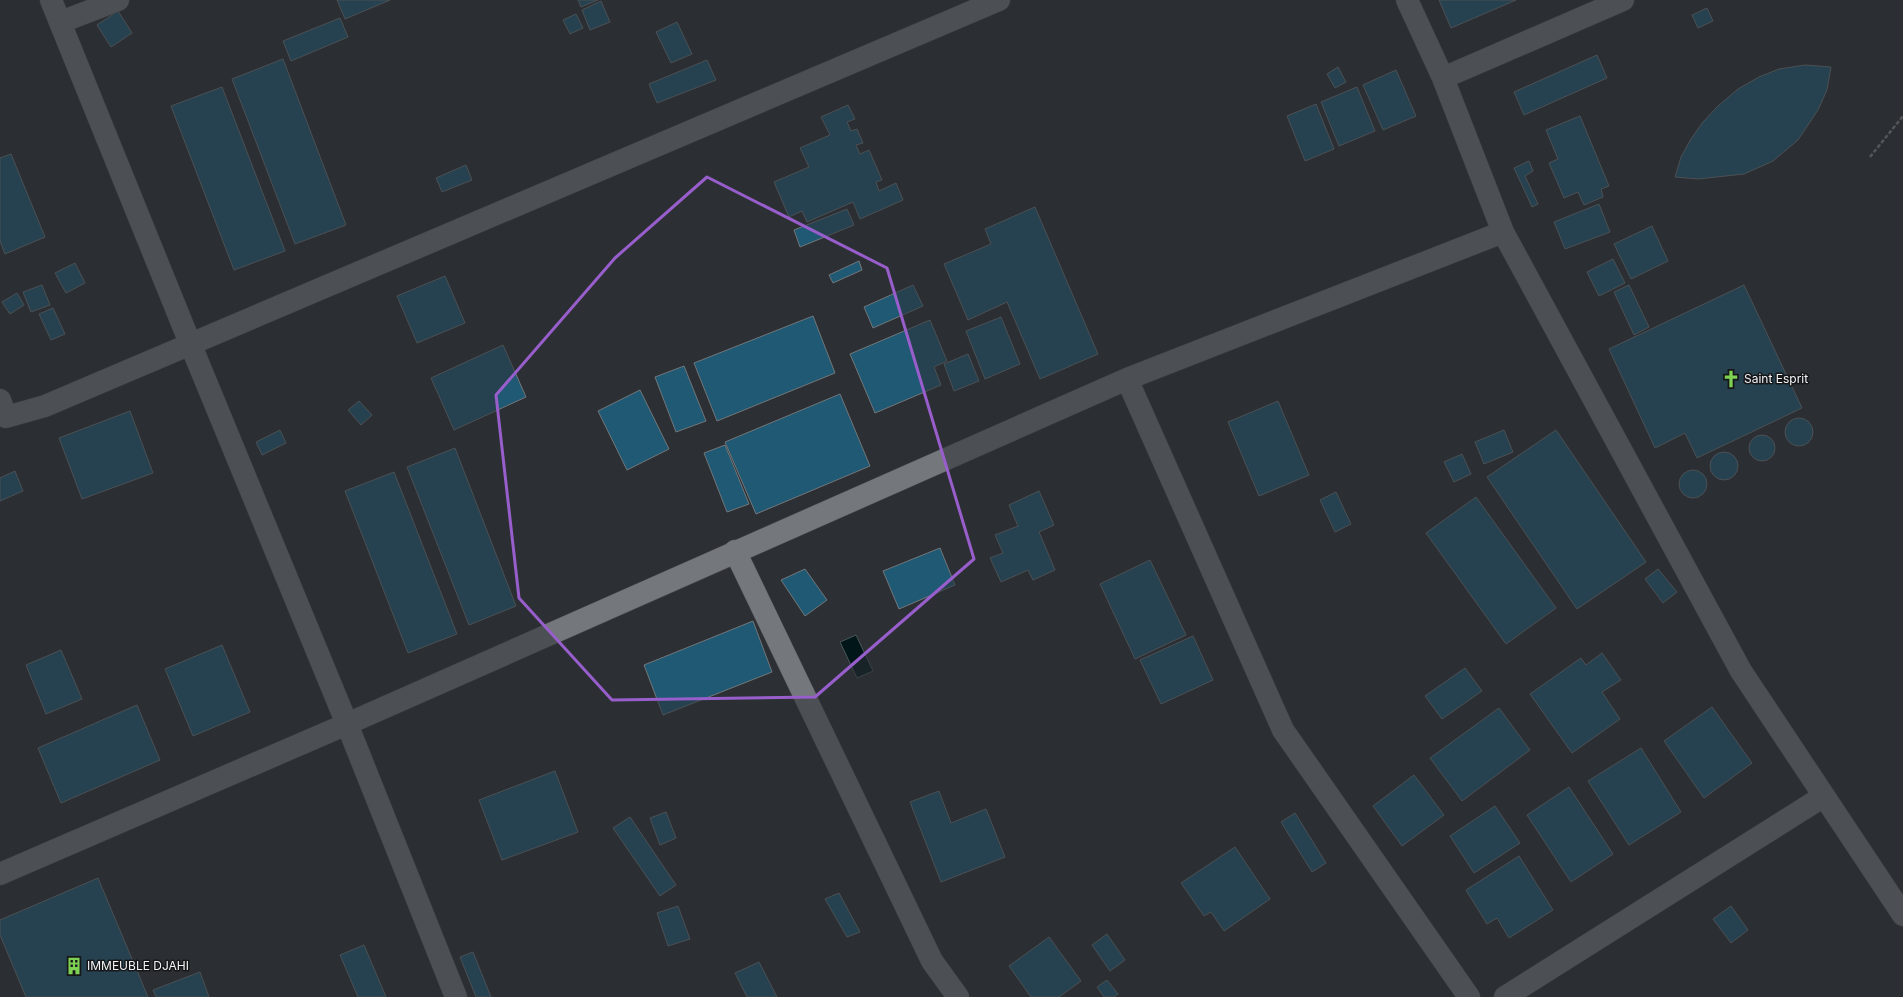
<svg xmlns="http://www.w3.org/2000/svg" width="1903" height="997" font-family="Inter,sans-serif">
	<rect width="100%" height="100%" fill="#2c2f33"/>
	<path fill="#011619" stroke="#49585b" d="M856 635 873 671 857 678 840 642Z"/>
	<path fill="#1f5974" stroke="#72777a" d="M337 0H390L345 19Z
		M578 0H598L581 7Z
		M1439 0H1516L1451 28Z
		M601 1 610 22 590 30 582 10Z
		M1707 8 1713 21 1698 28 1692 15Z
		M118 11 132 33 111 47 97 25Z
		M576 14 583 28 570 34 563 20Z
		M340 18 348 37 291 61 283 41Z
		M677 22 692 54 671 63 656 32Z
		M1597 55 1607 78 1524 115 1514 92Z
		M283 59 346 225 295 244 232 79Z
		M707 60 716 80 657 103 649 84Z
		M1805 65 1831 67 1827 90 1818 110 1798 140 1773 161 1744 174 1698 179 1675 177 1681 157 1691 139 1703 122 1718 106 1738 89 1759 77 1779 69Z
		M1338 67 1346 82 1335 88 1327 74Z
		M1396 70 1416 116 1383 130 1363 85Z
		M222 87 285 251 234 270 171 106Z
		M1357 87 1375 131 1339 146 1321 102Z
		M1316 104 1334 149 1305 161 1287 116Z
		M848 105 855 119 847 122 851 131 857 129 863 143 856 145 860 154 869 150 882 180 876 182 879 191 896 183 903 200 860 219 853 202 807 222 802 211 789 217 774 182 809 167 800 148 830 135 821 117Z
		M1580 116 1609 186 1601 189 1603 197 1584 205 1578 192 1564 198 1549 163 1558 159 1546 130Z
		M11 154 45 237 5 254 0 241V158Z
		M1529 161 1533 171 1525 176 1538 204 1532 207 1514 168Z
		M466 165 472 180 442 192 436 178Z
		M1599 204 1610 232 1565 249 1554 222Z
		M1035 207 1098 354 1040 379 1007 302 968 320 944 264 991 244 985 229Z
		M847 209 854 225 800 247 794 230Z
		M1652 226 1668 261 1631 279 1614 244Z
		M1613 259 1625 283 1599 296 1587 272Z
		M859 261 862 270 833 283 829 275Z
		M75 263 85 283 66 293 55 273Z
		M445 276 465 323 417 343 397 296Z
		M42 285 50 305 31 312 23 292Z
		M913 285 923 306 873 328 864 307Z
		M1629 285 1649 327 1634 335 1614 292Z
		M1744 285 1802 408 1697 458 1685 433 1655 448 1609 349Z
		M17 293 24 305 10 314 2 302Z
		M53 308 65 334 51 340 39 314Z
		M813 316 835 373 717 421 694 363Z
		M1001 317 1020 364 985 379 966 331Z
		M930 320 947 361 934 367 941 385 875 413 850 354Z
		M503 345 526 397 454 430 431 378Z
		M968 354 979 381 954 391 944 364Z
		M684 366 706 421 676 432 655 377Z
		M640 390 669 449 627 470 598 411Z
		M840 394 870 466 756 514 725 442Z
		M359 401 372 415 361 425 348 410Z
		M1278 401 1309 475 1259 496 1228 422Z
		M130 411 153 473 82 499 59 438Z
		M1785 432a14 14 0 1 1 28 0a14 14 0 1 1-28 0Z
		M280 430 286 443 262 455 256 442Z
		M1504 430 1513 452 1484 464 1475 442Z
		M1556 430 1646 562 1577 609 1487 477Z
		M1749 448a13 13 0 1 1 26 0a13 13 0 1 1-26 0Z
		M725 445 749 504 727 512 704 453Z
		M455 448 516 606 469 625 407 467Z
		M1710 466a14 14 0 1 1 28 0a14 14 0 1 1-28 0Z
		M1462 454 1471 474 1454 482 1444 462Z
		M1679 484a14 14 0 1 1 28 0a14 14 0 1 1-28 0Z
		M15 471 23 491 0 501V478Z
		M394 472 457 634 408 653 345 491Z
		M1039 491 1054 525 1039 532 1055 570 1033 580 1028 570 1001 582 990 558 1003 553 995 535 1018 526 1009 505Z
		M1336 492 1351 524 1335 532 1320 500Z
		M1476 497 1556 608 1506 644 1426 533Z
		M940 548 955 585 899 609 883 571Z
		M1150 560 1186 635 1135 659 1100 584Z
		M805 569 827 600 805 616 781 580Z
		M1658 569 1677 592 1663 603 1645 579Z
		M753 621 772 672 663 715 644 665Z
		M1193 636 1213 680 1161 704 1140 660Z
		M222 645 250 712 193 736 165 669Z
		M61 650 82 699 46 714 26 665Z
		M1602 653 1621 680 1602 692 1620 719 1572 753 1530 694 1581 658 1586 665Z
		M1465 668 1482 691 1442 719 1425 696Z
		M137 705 160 760 61 803 38 748Z
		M1712 707 1752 763 1704 798 1664 741Z
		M1499 708 1530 750 1462 801 1430 758Z
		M1641 748 1681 812 1629 845 1588 781Z
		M555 771 578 832 502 860 479 800Z
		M1414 775 1444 815 1402 846 1373 806Z
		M1569 787 1613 854 1571 882 1527 815Z
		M939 791 951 823 986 809 1005 857 941 882 910 802Z
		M1495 806 1520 843 1474 873 1450 836Z
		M666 812 676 838 660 845 650 818Z
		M1295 813 1326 863 1312 872 1281 822Z
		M630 817 676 885 660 896 613 828Z
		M1235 847 1270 899 1224 931 1211 912 1204 916 1181 883Z
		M1519 856 1553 910 1509 938 1497 918 1487 924 1466 890Z
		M98 878 148 997H26L0 935V920Z
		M839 893 860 932 847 937 825 899Z
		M678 906 690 939 668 946 657 913Z
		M1731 906 1748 930 1731 943 1713 919Z
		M1107 934 1125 960 1110 971 1092 945Z
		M1049 937 1081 981 1059 997H1031L1009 966Z
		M364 945 386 997H358L340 955Z
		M473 952 491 997H476L460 957Z
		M759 962 777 997H747L735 973Z
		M200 972 209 997H156L153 990Z
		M1107 980 1118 994 1114 997H1104L1097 987Z"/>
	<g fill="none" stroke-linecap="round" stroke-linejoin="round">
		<g stroke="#4a4c4f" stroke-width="23">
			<path id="minor" d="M51 0 190 343 347 724 456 997
				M1407 0 1443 78
				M61 22 118 0
				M1503 232 1741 671 1903 915
				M1127 379 1283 730 1469 997
				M0 400 6 417 45 406 999 0
				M735 551 932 961 958 997
				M0 874 347 724 1127 379 1503 232 1443 78 1623 0
				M1505 997 1824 796"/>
		</g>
		<path stroke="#818487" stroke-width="2.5" stroke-dasharray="4 2" stroke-linecap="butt" d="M1870 157 1903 116"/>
		<use href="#minor" stroke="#74777b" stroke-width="22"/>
	</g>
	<path d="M0 0H1903V997H0ZM707 177 887 268 974 559 815 697 612 700 519 598 496 395 615 258Z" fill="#2c2f33" fill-opacity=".55" fill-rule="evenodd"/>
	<path fill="none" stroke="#985ecc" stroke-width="3" stroke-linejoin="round" d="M707 177 887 268 974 559 815 697 612 700 519 598 496 395 615 258Z"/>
	<defs>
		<g id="church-bare" transform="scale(1.38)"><path d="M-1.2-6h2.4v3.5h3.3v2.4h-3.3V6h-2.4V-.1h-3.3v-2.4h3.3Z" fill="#7ed153" stroke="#161719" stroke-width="2.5" paint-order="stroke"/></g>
		<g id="building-bare" transform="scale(1.38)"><path d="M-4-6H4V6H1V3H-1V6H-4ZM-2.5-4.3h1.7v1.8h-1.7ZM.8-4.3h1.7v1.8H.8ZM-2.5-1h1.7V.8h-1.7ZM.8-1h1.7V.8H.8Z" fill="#7ed153" stroke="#161719" stroke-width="2.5" paint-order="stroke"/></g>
	</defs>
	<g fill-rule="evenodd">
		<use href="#church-bare" x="1731" y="379"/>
		<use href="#building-bare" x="74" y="966"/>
	</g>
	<g text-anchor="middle" stroke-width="3" stroke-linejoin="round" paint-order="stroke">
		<g font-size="12" fill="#f1f3f5" stroke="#161719" text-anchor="start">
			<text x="1744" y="383">Saint Esprit</text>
			<text x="87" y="970">IMMEUBLE DJAHI</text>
		</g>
	</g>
</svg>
